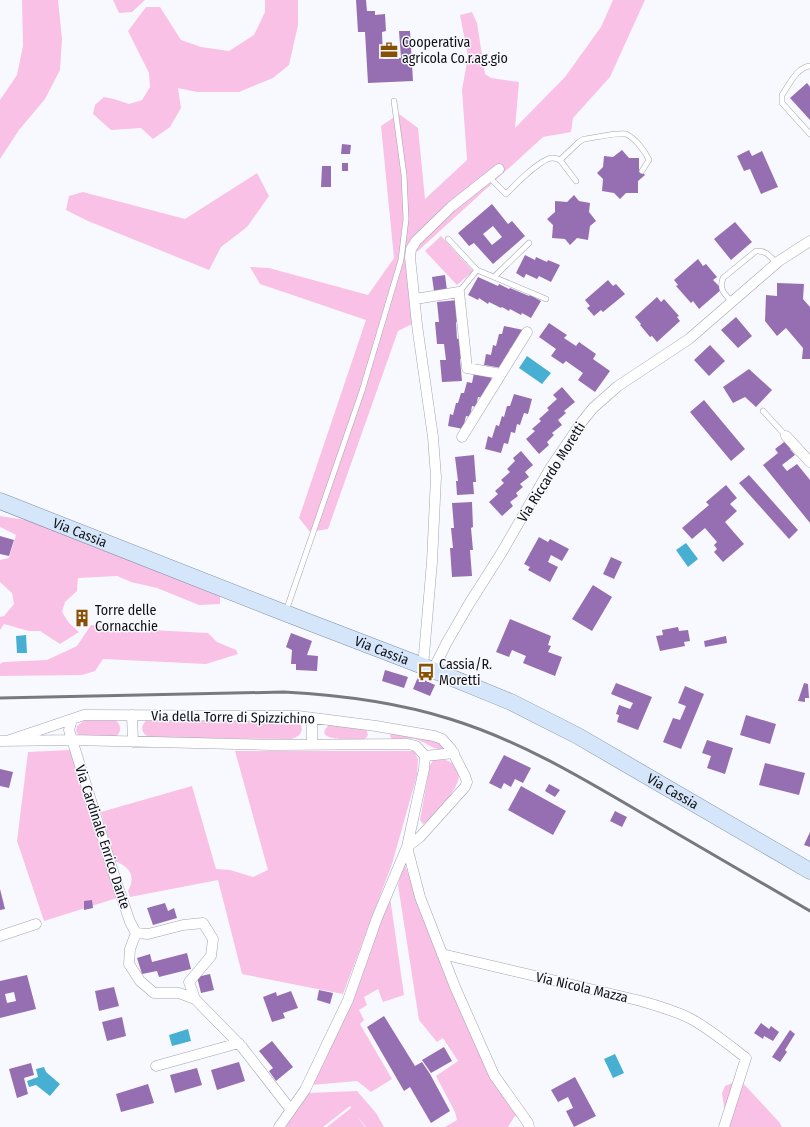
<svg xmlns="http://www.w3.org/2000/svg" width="810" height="1127" font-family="'Fira Sans Condensed',sans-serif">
	<rect width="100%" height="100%" fill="#f8f9fe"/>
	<path fill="#f9c1e6" d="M22 0H58L62 39 60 70 45 99 19 130 0 159V100L17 75 23 46Z
		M113 0H145L132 12 119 13Z
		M265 0H298V25L289 65 273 78 239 92H197L178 88 181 108 170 127 153 139 141 128 111 130 93 114 95 105 104 97 114 99 129 104 142 100 150 87 149 73 128 31 146 7H160L181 40 201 47 229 51 254 35 265 12Z
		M613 0H645L610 77 573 118 571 132 543 137 418 251 406 255 412 324 398 331 328 529 310 532 299 518 366 320 260 284 250 267 269 268 368 295 394 258 381 126 399 114 418 128 425 199 467 160 462 90 468 56 460 15 472 12 477 23 485 74 491 78 519 82 515 128 565 77 601 27Z
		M257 173 269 196 247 227 221 247 209 270 88 221 66 210 69 196 83 192 185 219Z
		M441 236 473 271 457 285 425 251Z
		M0 516 26 520 136 557 220 594V604L199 605 157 588 131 582 117 576 78 578 77 591 65 602 62 612 69 623 79 632 60 644 40 631H29L4 624 0 630V617L4 616 14 604 12 593 0 582V560L9 558 16 535 0 527Z
		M91 625 112 628 208 633 217 642 236 650 238 654 206 664 103 659 95 671 82 675 0 676V664L3 662 47 660 77 646Z
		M151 717 298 720C305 729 302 736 291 739L153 738C139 735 139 724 151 717Z
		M110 718C123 720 124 737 110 738 100 739 88 736 78 735L76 731 77 726 85 720Z
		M330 724 366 729 368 735 366 738 364 739C356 739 308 743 330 724Z
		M391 733 437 741 446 749C434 752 426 741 415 739 408 738 400 739 392 739L390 736Z
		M70 750 105 863 117 898 44 921 17 841 28 752Z
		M235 751H414L418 759 417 775 392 864 343 994 242 974 218 880 130 897 128 891C136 876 130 867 115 861L101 812 192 786 216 869 230 870 253 877 268 870Z
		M438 758C475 765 455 792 438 809 434 814 429 821 423 824L420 820 430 765 434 759Z
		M404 862 418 901 518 1114 514 1117 508 1127H445L457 1120 455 1112 436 1076 458 1061 443 1038 437 1042 419 1020 398 885Z
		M390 897 404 995 383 1002 378 989 364 997 367 1005 359 1010 364 1020 360 1024 392 1079 371 1092 357 1081 311 1085Z
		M742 1082 779 1122 782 1127H727L722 1093 725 1086 732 1083Z
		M357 1091 376 1113 384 1127H366L357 1116 365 1127H327L351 1108 350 1106 323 1127H285L307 1093Z"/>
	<path fill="#47afd2" d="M527 356 551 373 542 384 519 368Z
		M686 543 698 559 688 567 676 550Z
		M26 635 27 653H17L16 636Z
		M188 1029 191 1041 172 1046 169 1035Z
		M615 1054 624 1073 613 1078 604 1059Z
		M44 1067 46 1072 60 1084 50 1096 36 1085 29 1087 27 1081 38 1077 36 1069Z"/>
	<path fill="#966fb2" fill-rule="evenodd" d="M356 0H366L367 11H375V15L385 14 386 31 382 32 383 59 401 58 399 31H410L413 81 368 83 365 32H358Z
		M807 83 810 87V120L790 98Z
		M342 144 351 145 350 154H341Z
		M622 150 629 158H639V169L645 175 638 181V193H626L620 199 614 193 602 191 603 179 597 173 603 167 604 156 613 157Z
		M749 150 752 156 762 151 778 187 761 194 750 169 744 171 737 156Z
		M342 163H348V171H342Z
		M322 166H331V187H321Z
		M574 195 579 201 590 203 589 212 596 221 590 226 588 240 577 238 570 245 565 239 552 238 553 225 547 219 555 212V201L567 202Z
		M492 204 508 224 512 221 525 236 493 264 474 243 469 246 458 233ZM493 226 502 237 492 245 483 234Z
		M735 222 752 242 731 260 714 239Z
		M525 255 535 260 536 257 547 262 548 260 560 265 551 282 539 276 537 279 526 274 524 278 516 273Z
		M698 259 703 266 706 264 717 277 713 280 722 289 699 309 693 301 691 303 676 286 678 285 674 280Z
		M445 275 447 290 434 291 432 277Z
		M478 277 498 286 499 284 509 289 510 288 529 296 530 295 541 301 531 318 522 313 521 315 510 309 509 311 502 307 501 308 489 302 488 304 479 298 478 300 468 295Z
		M608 280 613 286 616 284 625 294 603 312 601 310 594 316 587 308 590 306 585 300Z
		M777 283 804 284 803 299 810 307V359H802L803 348 786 328 777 336 765 321 766 295 777 296Z
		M657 297 661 302 664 299 679 316 677 317 680 321 657 342 652 336 650 337 640 325 641 324 635 317Z
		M458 300 460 321 456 322 457 339 462 338 464 358 460 359 462 381 442 382 440 360H446L444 344H437L435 322H439L437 302Z
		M736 317 752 336 738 348 721 330Z
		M549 323 567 335 564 338 576 346 579 342 596 354 593 359 610 371 595 392 578 380 583 373 566 361 563 364 551 356 556 349 539 337Z
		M504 326 523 330 521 339 517 338 515 349 510 348 508 360 504 359 502 368 484 365 486 354 491 355 493 345 496 346 499 334H502Z
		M710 345 725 361 709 376 694 360Z
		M749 369 772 390 756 407 745 397 733 403 723 387Z
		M474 373 492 376 489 390 485 389 483 398 478 397 476 407 472 406 470 417 466 416 463 429 448 426 450 414 453 415 456 403H458L461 393H464L467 382 472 383Z
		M562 387 575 402 564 411 566 413 558 420 562 425 552 433 554 435 547 442 549 445 539 454 526 439 535 431 532 429 541 421 539 419 549 410 547 408 557 399 553 395Z
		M514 394 532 399 528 414 524 413 520 425 517 424 515 433 511 432 508 444 504 443 501 453 485 449 488 436 492 438 496 425 499 426 502 416 504 417 507 406H510Z
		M704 400 745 449 731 461 690 412Z
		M788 439 794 447 790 449 795 455 782 465 787 471 797 464 810 480V523L763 465 778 453 775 449Z
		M521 451 533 465 525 472 529 477 520 484 523 487 516 493 518 496 510 502 513 506 502 516 489 502 498 494 495 491 504 483 501 480 510 472 507 469 515 461 513 458Z
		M474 455 476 482H473L474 494 457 495 456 481H458L455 457Z
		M749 475 798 530 789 539 739 483Z
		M726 485 737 498 730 504 737 511 725 522 744 544 723 562 714 552 717 549 714 545 717 542 705 528 692 539 682 528 709 505 706 502Z
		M472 502 473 527 471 528 473 550H470L472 576 452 577 450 548H453L451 528H454L452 503Z
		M0 536 14 540 9 556 0 554Z
		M539 537 548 542 550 539 569 549 562 561 551 555 548 562 558 567 550 582 528 570 530 567 524 564Z
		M611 557 622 562 614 579 603 574Z
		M593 585 612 597 592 631 572 619Z
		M78 613H87V624H78Z
		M510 619 551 636 548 645 551 646 548 652 562 657 555 676 523 663 526 656 512 650 509 657 496 652Z
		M678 627 679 631 688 630 690 641 684 642 685 646 660 651 656 636 663 635 662 630Z
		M291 633 312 641 307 655 318 656 317 671 296 670V664H291L292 650 286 647Z
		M726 636 727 643 705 647 704 641Z
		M385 670 408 677 404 688 382 681Z
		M418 677 435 685 430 696 413 689Z
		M616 683 652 697 638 730 617 722 619 715 616 714 619 705 630 709 633 703 611 694Z
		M804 683 808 684 809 698H805V702L798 701Z
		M685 686 704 694 681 749 663 742 673 718 680 720 686 706 678 703Z
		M746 715 776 724 770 744 740 735Z
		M707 740 733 748 725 774 707 768 711 756 702 753Z
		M504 755 531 768 523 783 515 779 511 787 504 783 501 789 489 783Z
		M765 763 805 773 799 795 759 785Z
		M0 769 13 772 9 788 0 786Z
		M549 784 560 790 555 797 545 791Z
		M521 786 566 811 553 835 508 810Z
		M615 811 627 817 622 827 610 821Z
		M810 832V847L804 845Z
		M0 889 5 909 0 910Z
		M92 900 93 908 84 910V901Z
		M165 903 168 911 174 908 177 918 153 925 147 908Z
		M187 953 191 969 159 977 157 971 142 974 137 958 150 954 152 962Z
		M210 974 214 990 201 993 197 977Z
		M27 975 36 1009 0 1018V981ZM14 992 16 1001 7 1003 5 994Z
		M114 987 119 1006 99 1011 95 991Z
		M319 990 333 993 330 1004 317 1000Z
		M291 991 298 1008 283 1013 285 1018 272 1022 263 997 276 992 277 996Z
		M384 1016 415 1066 422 1062 430 1074 450 1111 431 1123 410 1087 404 1091 367 1027Z
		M122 1017 126 1036 107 1041 102 1022Z
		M761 1023 769 1029 771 1026 779 1032 773 1041 764 1036 763 1039 754 1033Z
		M790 1030 795 1034 785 1050 787 1052 780 1062 772 1057Z
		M272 1041 293 1067 276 1081 269 1071 273 1068 259 1051Z
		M444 1047 452 1061 431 1073 422 1060Z
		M239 1062 245 1081 217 1090 211 1070Z
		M31 1063 34 1075 24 1078 28 1094 17 1098 9 1069Z
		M197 1068 202 1085 175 1093 170 1075Z
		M575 1077 596 1116 574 1127 566 1111 573 1108 568 1097 558 1102 551 1090Z
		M148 1084 154 1103 121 1112 116 1094Z"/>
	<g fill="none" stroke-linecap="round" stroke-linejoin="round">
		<g stroke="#a3a4af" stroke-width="6">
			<path id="service" d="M810 66C797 67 789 85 782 95V103L810 134
				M560 160 579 142 584 139C593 138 619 132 626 134 635 138 645 151 649 160L642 171
				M489 177 506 194C517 183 534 165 548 159 552 157 556 158 560 160L576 181
				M448 239 477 270 546 299
				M494 277 529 243
				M459 292 477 270
				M732 302C724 293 719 290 723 278L756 251C766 250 770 257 777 263
				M763 411 786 436
				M286 611 362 391 401 260 406 219 404 175 394 101"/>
		</g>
		<g stroke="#a3a4af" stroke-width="11">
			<path id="minor" d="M415 299 459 292 467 368 501 374
				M786 436 810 462
				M462 437 527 332
				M423 666 432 562 436 477 433 437 417 325 410 257 411 249 416 241 451 207 499 169
				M433 670 447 642 469 604 502 552 551 467 581 423 593 408 618 386 689 339 779 261 810 241
				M132 715 133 742
				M72 719 69 730 116 881 130 922 136 933
				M0 741 73 740 272 745 408 744 416 746 425 756
				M7 741 84 715 298 716 376 726 434 736 442 739 451 749 465 776 467 782 465 787 420 837 407 847
				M312 744V718
				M425 756 454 753
				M407 847 420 897 455 987 494 1075 528 1123 529 1127
				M136 933 148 934 183 925 203 923 213 939 211 956 189 982 195 999 242 1047 291 1110
				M136 933 130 949 129 964 140 981 154 993H179L195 999
				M0 936 36 924
				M442 954 641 1001C658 1006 677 1011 693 1020 712 1031 729 1045 746 1058L724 1127
				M156 1066 239 1043
				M279 1127 305 1090 348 1000 377 918 407 847 424 769 425 756"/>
		</g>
		<g stroke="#7e91a8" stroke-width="17">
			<g id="primary">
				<path id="s1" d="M0 501 285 613 423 666 511 702 578 736 810 871"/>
			</g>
		</g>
		<use href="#service" stroke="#fff" stroke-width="5"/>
		<use href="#minor" stroke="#fff" stroke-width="10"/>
		<use href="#primary" stroke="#d6e6fa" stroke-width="16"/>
		<path stroke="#78797d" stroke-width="3" d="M0 698 284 692C341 695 396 702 450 719 518 740 579 776 640 812 697 845 753 878 810 911"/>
	</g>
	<defs>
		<g id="office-bare" transform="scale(1.38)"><path d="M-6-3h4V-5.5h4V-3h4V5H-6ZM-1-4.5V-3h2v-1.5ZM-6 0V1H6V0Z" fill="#885003" stroke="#f8f9fe" stroke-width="2.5" paint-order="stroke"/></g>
		<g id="building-bare" transform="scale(1.38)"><path d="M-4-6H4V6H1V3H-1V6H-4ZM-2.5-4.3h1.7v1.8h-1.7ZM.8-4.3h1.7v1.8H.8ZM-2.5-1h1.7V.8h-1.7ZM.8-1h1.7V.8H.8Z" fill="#885003" stroke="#f8f9fe" stroke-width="2.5" paint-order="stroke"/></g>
		<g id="bus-bare" transform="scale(1.38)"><path d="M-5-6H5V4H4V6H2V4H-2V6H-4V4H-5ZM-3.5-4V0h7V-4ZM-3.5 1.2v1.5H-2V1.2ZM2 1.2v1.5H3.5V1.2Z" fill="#885003" stroke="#f8f9fe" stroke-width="2.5" paint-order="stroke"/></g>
	</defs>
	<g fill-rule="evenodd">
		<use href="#office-bare" x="389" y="50"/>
		<use href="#building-bare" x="82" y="618"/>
		<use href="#bus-bare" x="426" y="672"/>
	</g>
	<g text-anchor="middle" stroke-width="3" stroke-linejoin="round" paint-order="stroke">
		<g font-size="14" fill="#101115" stroke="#f8f9fe" text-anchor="start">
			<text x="402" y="47">Cooperativa<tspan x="402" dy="16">agricola Co.r.ag.gio</tspan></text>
			<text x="95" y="615">Torre delle<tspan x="95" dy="16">Cornacchie</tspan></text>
			<text x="439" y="669">Cassia/R.<tspan x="439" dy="16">Moretti</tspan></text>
		</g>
		<g font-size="14" fill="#101115" stroke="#f8f9fe">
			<text transform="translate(551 472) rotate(-58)" y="5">Via Riccardo Moretti</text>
			<text dy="5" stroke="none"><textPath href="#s1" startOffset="86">Via Cassia</textPath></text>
			<text dy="5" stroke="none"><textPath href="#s1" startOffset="410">Via Cassia</textPath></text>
			<text transform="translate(233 717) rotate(1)" y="5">Via della Torre di Spizzichino</text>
			<text dy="5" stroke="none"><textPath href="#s1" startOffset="734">Via Cassia</textPath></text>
			<text transform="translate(103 837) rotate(72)" y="5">Via Cardinale Enrico Dante</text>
			<text transform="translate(582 987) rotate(13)" y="5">Via Nicola Mazza</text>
		</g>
	</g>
</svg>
